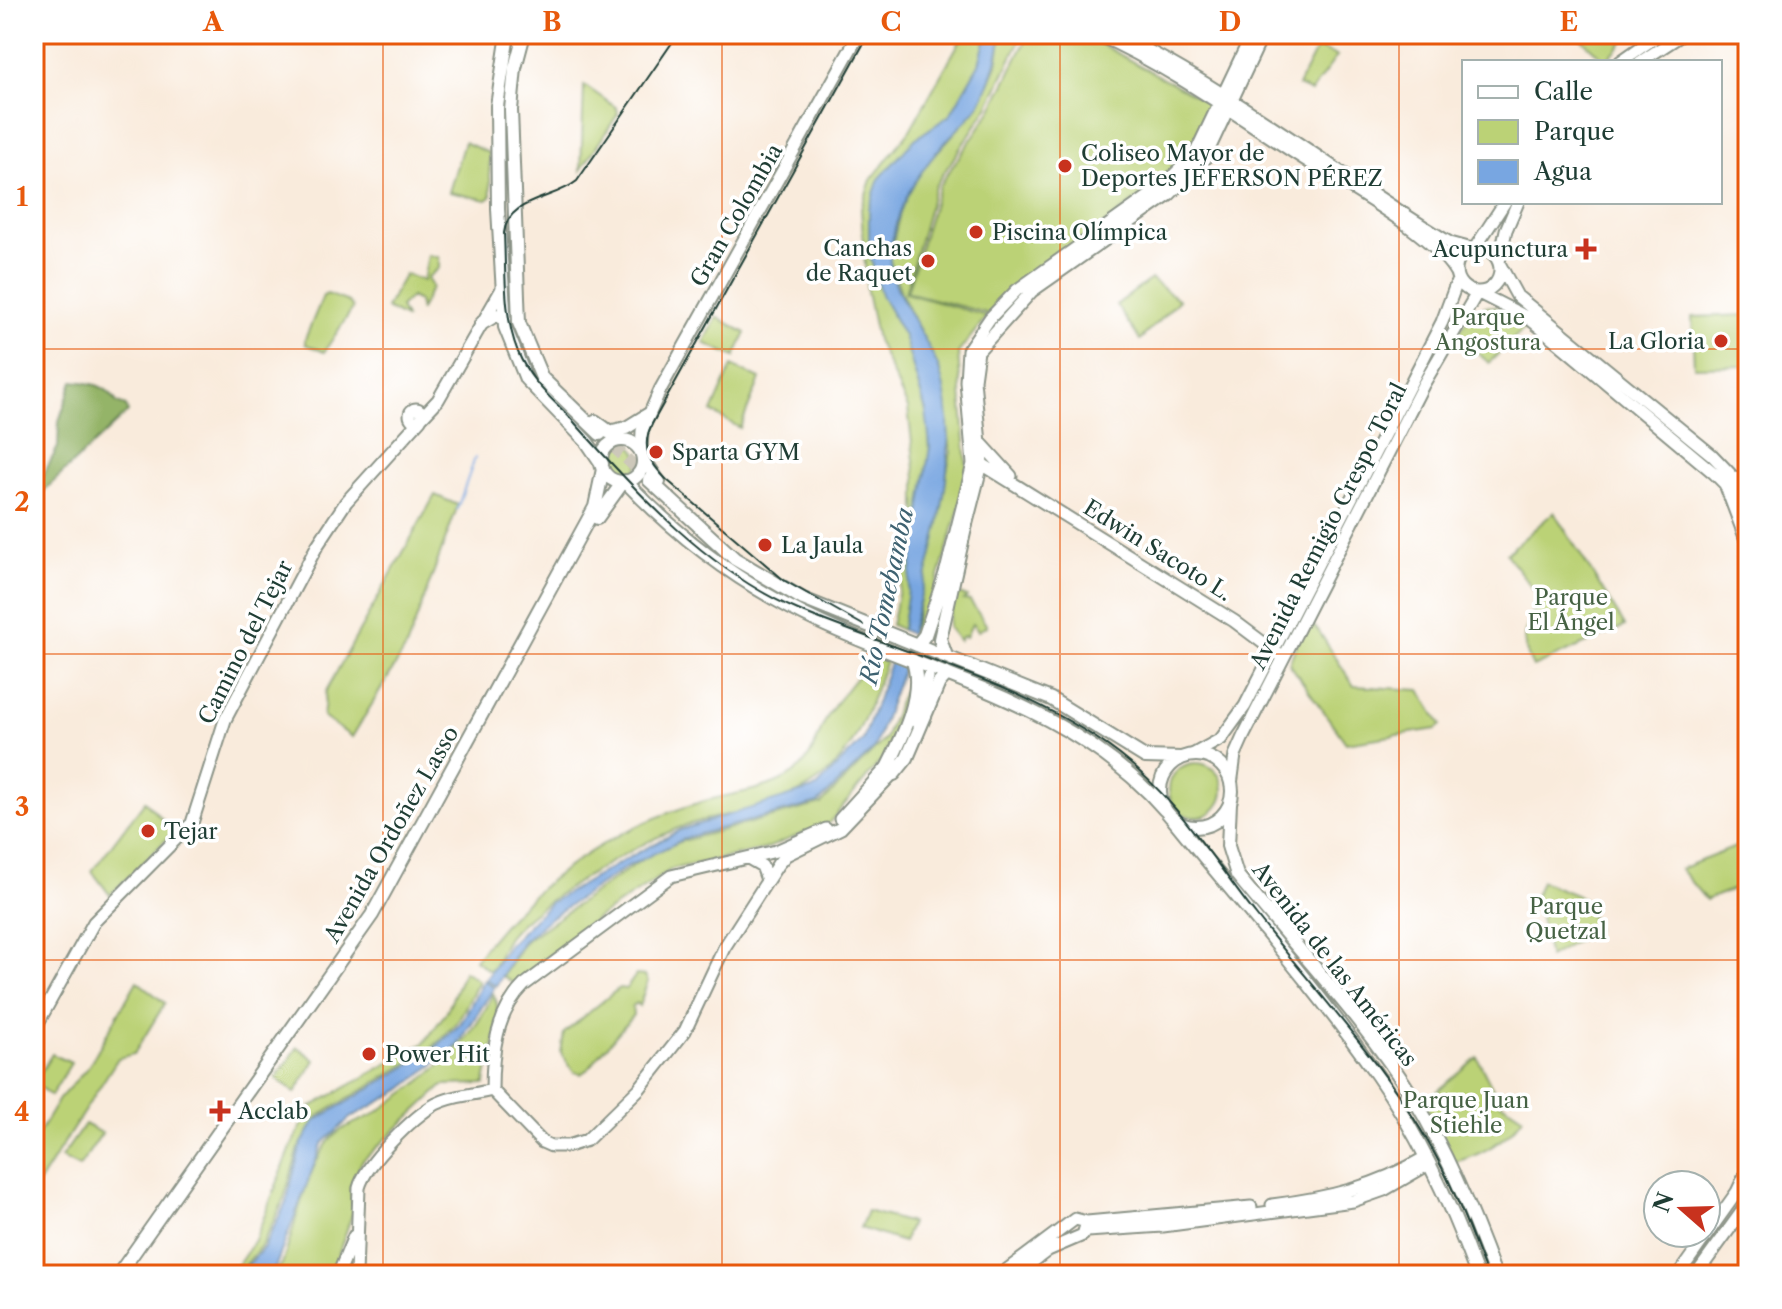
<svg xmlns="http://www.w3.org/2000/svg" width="1782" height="1309" font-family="'Libre Caslon Text',serif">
	<rect width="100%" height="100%" fill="#fff"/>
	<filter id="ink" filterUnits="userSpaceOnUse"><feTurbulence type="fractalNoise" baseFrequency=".0125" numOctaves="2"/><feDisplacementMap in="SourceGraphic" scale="16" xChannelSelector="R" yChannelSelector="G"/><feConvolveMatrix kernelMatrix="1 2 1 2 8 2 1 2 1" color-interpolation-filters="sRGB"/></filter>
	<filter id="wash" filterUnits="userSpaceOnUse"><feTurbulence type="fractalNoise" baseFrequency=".006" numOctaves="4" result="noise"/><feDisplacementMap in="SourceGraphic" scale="32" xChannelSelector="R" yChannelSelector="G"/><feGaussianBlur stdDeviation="1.8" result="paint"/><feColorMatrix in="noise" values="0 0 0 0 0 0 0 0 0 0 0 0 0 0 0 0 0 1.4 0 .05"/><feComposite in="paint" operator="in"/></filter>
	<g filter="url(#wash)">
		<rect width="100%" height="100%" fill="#f9ebdc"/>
		<path fill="#bbd276" stroke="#6d8855" stroke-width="2" d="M964 34H987L979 64 950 115 915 139 869 252 881 295 904 336 929 423 930 463 902 630 891 625 916 517V478L908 408 877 340 867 292 861 209 871 180 910 130Z
			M1002 34H1023L988 107 935 186 905 293 987 316 958 353 968 479 921 637 913 633 951 452 940 371 902 295 889 259 902 204 920 171 979 106 997 65Z
			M1029 34 1086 36 1216 107 1190 153 1163 179 990 314 907 292 939 186 992 109Z
			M1576 34H1630L1606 61Z
			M1317 48 1337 56 1311 92 1298 86Z
			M584 85 617 108 618 114 581 170Z
			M464 142 489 153 491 197 487 200 449 192Z
			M428 255 439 257V268L427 278 432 287 420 310 418 301 411 297 400 307 405 318 386 308 405 274 423 281Z
			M1151 279 1179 300 1140 340 1116 305Z
			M327 294 349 302 353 308 324 352 305 344V339L323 296Z
			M1486 306 1502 308 1529 324 1489 363 1457 335 1472 312Z
			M1748 315V366L1694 367 1692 317Z
			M717 317 746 333 735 357 704 343Z
			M732 366 760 379 740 428 712 412Z
			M605 460a17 17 0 1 1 34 0a17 17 0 1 1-34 0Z
			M435 495 458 505 406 648 352 737 323 717 326 691Z
			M1554 512 1625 626 1533 667C1513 628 1533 628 1538 595L1506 554Z
			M954 592 967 597 964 600 970 601 987 626 978 631 972 624 966 637 962 636 959 641 948 627Z
			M1310 623 1318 630 1354 686 1420 690 1441 725 1436 729 1346 743 1289 663 1305 624Z
			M873 656 886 661C870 704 857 753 818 781 783 807 730 812 690 824 649 836 535 903 509 936 502 945 498 958 493 969L488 970 475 960C532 881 614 826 708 800 738 792 775 790 800 768 814 755 819 730 829 714 841 694 859 675 873 656Z
			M911 670 909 689 884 757 829 823 765 849 672 869 587 925 514 984 503 976 525 941 647 856 682 841 821 804 885 739Z
			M1169 790a27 27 0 1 1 54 0a27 27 0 1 1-54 0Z
			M145 801 174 832 110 895 92 871Z
			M1748 842V883L1706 900 1680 869Z
			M1541 881 1583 898 1596 929 1549 957 1535 896Z
			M464 971 479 981 457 1023 429 1051 319 1116 299 1148 283 1202 262 1245 237 1275H231L255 1240 292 1145 311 1107 424 1043 447 1011Z
			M636 975 645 976 648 981 639 1006 636 1003 632 1006 633 1015 588 1069 581 1074 574 1072 561 1053 564 1033 619 988 626 989Z
			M137 981 165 1003 134 1054 118 1058 34 1190V1141L59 1099 88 1067Z
			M493 993C507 1019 488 1056 485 1084L444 1085 362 1161 350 1187 353 1212 331 1275H273L282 1264C295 1229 308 1158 336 1134 345 1125 362 1121 374 1114 421 1083 472 1047 493 993Z
			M298 1047 315 1060 295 1093 276 1078Z
			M52 1054 71 1063 51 1096 34 1083Z
			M1477 1057 1499 1101 1523 1117C1508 1140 1480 1156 1454 1162L1425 1102Z
			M85 1124 102 1133 79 1167 61 1158Z
			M867 1211 911 1223 903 1242 860 1228Z"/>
		<path fill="#94b467" stroke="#5a784e" stroke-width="2" d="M73 381C92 383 108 385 117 403L126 406 128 412 34 500V493L58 447 59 421Z"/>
		<path fill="#78a6e1" stroke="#4c728a" stroke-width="2" d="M987 34H1002C998 58 992 81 980 103 973 116 958 128 948 139 917 173 894 209 890 256 887 288 931 341 940 372 964 455 933 553 910 634L902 630 930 446 926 411 904 336 881 295 869 252V208L879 179 915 139 950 115 979 64Z
			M891 660 904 664 874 749 818 803 688 837 628 866 550 918 522 942 496 986 486 979 509 944 550 903 633 855 680 830 816 788 863 740Z
			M484 980 494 988 457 1046 401 1090 350 1118 322 1144 275 1268 268 1275H239L264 1247 286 1203 301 1145 315 1121 430 1053 461 1023Z"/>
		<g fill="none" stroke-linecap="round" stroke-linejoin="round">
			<path stroke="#78a6e1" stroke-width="2" d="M457 509 475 458"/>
		</g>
	</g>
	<g filter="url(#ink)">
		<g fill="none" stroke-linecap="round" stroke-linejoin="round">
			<path stroke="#cdc8ba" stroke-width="12" stroke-dasharray="12 6" stroke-linecap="butt" d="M600 434 649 480"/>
			<g stroke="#8c9488" stroke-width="15">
				<path id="secondary" d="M1096 34C1170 67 1233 113 1301 157 1340 182 1435 234 1456 273
					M1116 34C1234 92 1338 175 1450 243L1472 249
					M1620 62 1660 34
					M1640 62 1683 34
					M1456 270a22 22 0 1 1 44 0a22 22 0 1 1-44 0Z
					M1475 248 1505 202
					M1499 262 1506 230 1518 202
					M1500 265 1517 296 1712 455 1734 478 1748 514
					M1479 293 1530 319 1714 473 1725 484 1748 545
					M410 415a6 6 0 1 1 12 0a6 6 0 1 1-12 0Z
					M421 418 438 400 503 287
					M982 444 1011 476
					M641 452 642 431 660 390 859 34
					M977 461 1234 621 1278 654
					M1729 482 1748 474
					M965 530 982 464 974 380 978 351 1032 291 1169 195 1204 160 1263 34
					M945 575 973 464 966 381 968 350 990 318 1017 290 1162 187 1195 154 1252 34
					M918 723 928 677
					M1192 755 1221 739 1245 706 1442 322 1458 279
					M1231 785 1235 755 1243 737 1423 385 1477 293
					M840 819 890 764
					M748 858 762 866 767 880
					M34 1030 94 922 192 823 225 720 317 546 346 502 420 420
					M492 1090 542 1142 551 1146H568L587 1140 639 1089 685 1031 724 948 778 864 786 855 841 828 898 768
					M492 1090C492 1052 496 1013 524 985L671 876 776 851 826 829
					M1272 1205C1328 1198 1376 1187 1426 1157
					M1087 1222 1251 1207
					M1087 1231 1163 1226 1353 1201 1384 1190 1429 1164
					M338 1275 354 1236
					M356 1275 359 1188C365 1164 414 1116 436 1104 453 1095 474 1095 492 1090
					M1000 1275 1075 1219 1087 1222 1083 1235 1048 1250 1015 1275
					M1678 1275 1737 1192 1748 1169
					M1696 1275 1748 1203"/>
			</g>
			<g stroke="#8c9488" stroke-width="16">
				<path id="primary" d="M508 34 497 106 498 209 505 327 526 379 587 442 602 464
					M524 34 515 68 511 110 519 323 542 378 600 434
					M481 324 496 315 505 319
					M595 421 621 440
					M608 432 626 428 647 415
					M601 461a21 21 0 1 1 42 0a21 21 0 1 1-42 0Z
					M643 458 659 482
					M649 480 735 559 803 599 1051 699 1145 757 1181 758
					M625 481C681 540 748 589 821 623 939 677 1076 707 1165 810
					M597 518 623 482
					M917 645 925 635 947 569
					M946 656 940 639 966 524
					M1160 791a36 36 0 1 1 72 0a36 36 0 1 1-72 0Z
					M886 770C901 740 926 693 912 659
					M894 774 907 758 939 683 947 674
					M1230 803 1228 846 1237 875C1297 949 1366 1021 1416 1102 1449 1157 1473 1215 1495 1275
					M1173 819C1241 903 1315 986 1377 1075 1420 1136 1451 1205 1477 1275
					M118 1275 372 915 595 507 603 469"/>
			</g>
			<use href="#secondary" stroke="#fff" stroke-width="11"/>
			<use href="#primary" stroke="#fff" stroke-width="12"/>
			<path stroke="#1f3d34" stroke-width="2" d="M678 34 577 181C554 200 508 198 504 233 506 273 503 315 518 352 530 382 553 399 574 422 637 493 709 572 798 610 908 656 1023 681 1120 755 1178 800 1212 859 1256 915 1318 994 1395 1075 1440 1164 1459 1199 1472 1238 1487 1275
				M863 625 785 581 667 480C650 463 640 448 652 424L869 34"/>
		</g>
	</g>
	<path fill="none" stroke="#e8590c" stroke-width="2" stroke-opacity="0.55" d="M383 34V1275M722 34V1275M1060 34V1275M1399 34V1275M34 349H1748M34 654H1748M34 960H1748"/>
	<g fill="#c8321e" stroke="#fff" stroke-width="3">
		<circle cx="1065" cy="166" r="8"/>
		<circle cx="976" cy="232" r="8"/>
		<path d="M1582 237h8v8h8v8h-8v8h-8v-8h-8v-8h8z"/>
		<circle cx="928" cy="261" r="8"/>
		<circle cx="1721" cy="341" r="8"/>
		<circle cx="656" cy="452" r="8"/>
		<circle cx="765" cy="545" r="8"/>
		<circle cx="148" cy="831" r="8"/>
		<circle cx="369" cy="1054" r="8"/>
		<path d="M216 1099h8v8h8v8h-8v8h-8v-8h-8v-8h8z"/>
	</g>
	<g text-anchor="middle" stroke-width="7" stroke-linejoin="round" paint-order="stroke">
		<g font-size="22" fill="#1f3d34" stroke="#fff" text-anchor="start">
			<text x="1081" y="161">Coliseo Mayor de<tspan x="1081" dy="25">Deportes JEFERSON PÉREZ</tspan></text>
			<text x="992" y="240">Piscina Olímpica</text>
			<text x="912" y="256" text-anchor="end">Canchas<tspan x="912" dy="25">de Raquet</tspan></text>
			<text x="1568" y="257" text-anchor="end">Acupunctura</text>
			<text x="1705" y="349" text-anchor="end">La Gloria</text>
			<text x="672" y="460">Sparta GYM</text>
			<text x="781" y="553">La Jaula</text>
			<text x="164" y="839">Tejar</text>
			<text x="385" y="1062">Power Hit</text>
			<text x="238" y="1119">Acclab</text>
		</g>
		<g font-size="22" fill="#1f3d34" stroke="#fff">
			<text transform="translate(736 215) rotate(-60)" y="8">Gran Colombia</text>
			<text transform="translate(1328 526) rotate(-63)" y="8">Avenida Remigio Crespo Toral</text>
			<text transform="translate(1158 550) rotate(32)" y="8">Edwin Sacoto L.</text>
			<text transform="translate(245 642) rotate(-63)" y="8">Camino del Tejar</text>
			<text transform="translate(391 834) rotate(-60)" y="8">Avenida Ordoñez Lasso</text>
			<text transform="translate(1335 964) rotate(52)" y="8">Avenida de las Américas</text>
		</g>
		<g font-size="22" fill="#466244" stroke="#fff">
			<text x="1488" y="325">Parque<tspan x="1488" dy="25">Angostura</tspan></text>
			<text x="1571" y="605">Parque<tspan x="1571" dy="25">El Ángel</tspan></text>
			<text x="1566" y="914">Parque<tspan x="1566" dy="25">Quetzal</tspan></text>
			<text x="1466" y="1108">Parque Juan<tspan x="1466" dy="25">Stiehle</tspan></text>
		</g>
		<g font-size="24" font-style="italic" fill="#3e6271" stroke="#fff">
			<text transform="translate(887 596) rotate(-78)" y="8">Río Tomebamba</text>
		</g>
	</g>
	<rect width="1782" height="1309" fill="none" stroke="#fff" stroke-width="88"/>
	<rect x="1462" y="60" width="260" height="144" fill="#ffffff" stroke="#a5b1ae" stroke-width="2"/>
	<rect x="1478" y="86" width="40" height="12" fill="#ffffff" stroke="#a5b1ae" stroke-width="2"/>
	<text x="1534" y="100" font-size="24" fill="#1f3d34">Calle</text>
	<rect x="1478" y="120" width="40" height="24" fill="#bbd276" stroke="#a5b1ae" stroke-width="2"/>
	<text x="1534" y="140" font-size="24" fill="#1f3d34">Parque</text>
	<rect x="1478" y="160" width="40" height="24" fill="#78a6e1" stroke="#a5b1ae" stroke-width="2"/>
	<text x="1534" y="180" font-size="24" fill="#1f3d34">Agua</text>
	<g transform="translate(1682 1209) rotate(290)"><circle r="38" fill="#ffffff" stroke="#a5b1ae" stroke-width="2"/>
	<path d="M0-6L14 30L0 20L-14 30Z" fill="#c8321e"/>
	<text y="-12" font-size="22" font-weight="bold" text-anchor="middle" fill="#1f3d34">N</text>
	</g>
	<rect x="44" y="44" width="1694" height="1221" fill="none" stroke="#e8590c" stroke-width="3"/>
	<g font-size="26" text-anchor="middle" font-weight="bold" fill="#e8590c">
		<text x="213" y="31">A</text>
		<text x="552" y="31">B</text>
		<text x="891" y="31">C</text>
		<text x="1230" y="31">D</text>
		<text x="1569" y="31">E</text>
		<text x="22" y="206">1</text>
		<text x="22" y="511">2</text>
		<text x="22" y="816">3</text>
		<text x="22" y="1121">4</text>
	</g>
</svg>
